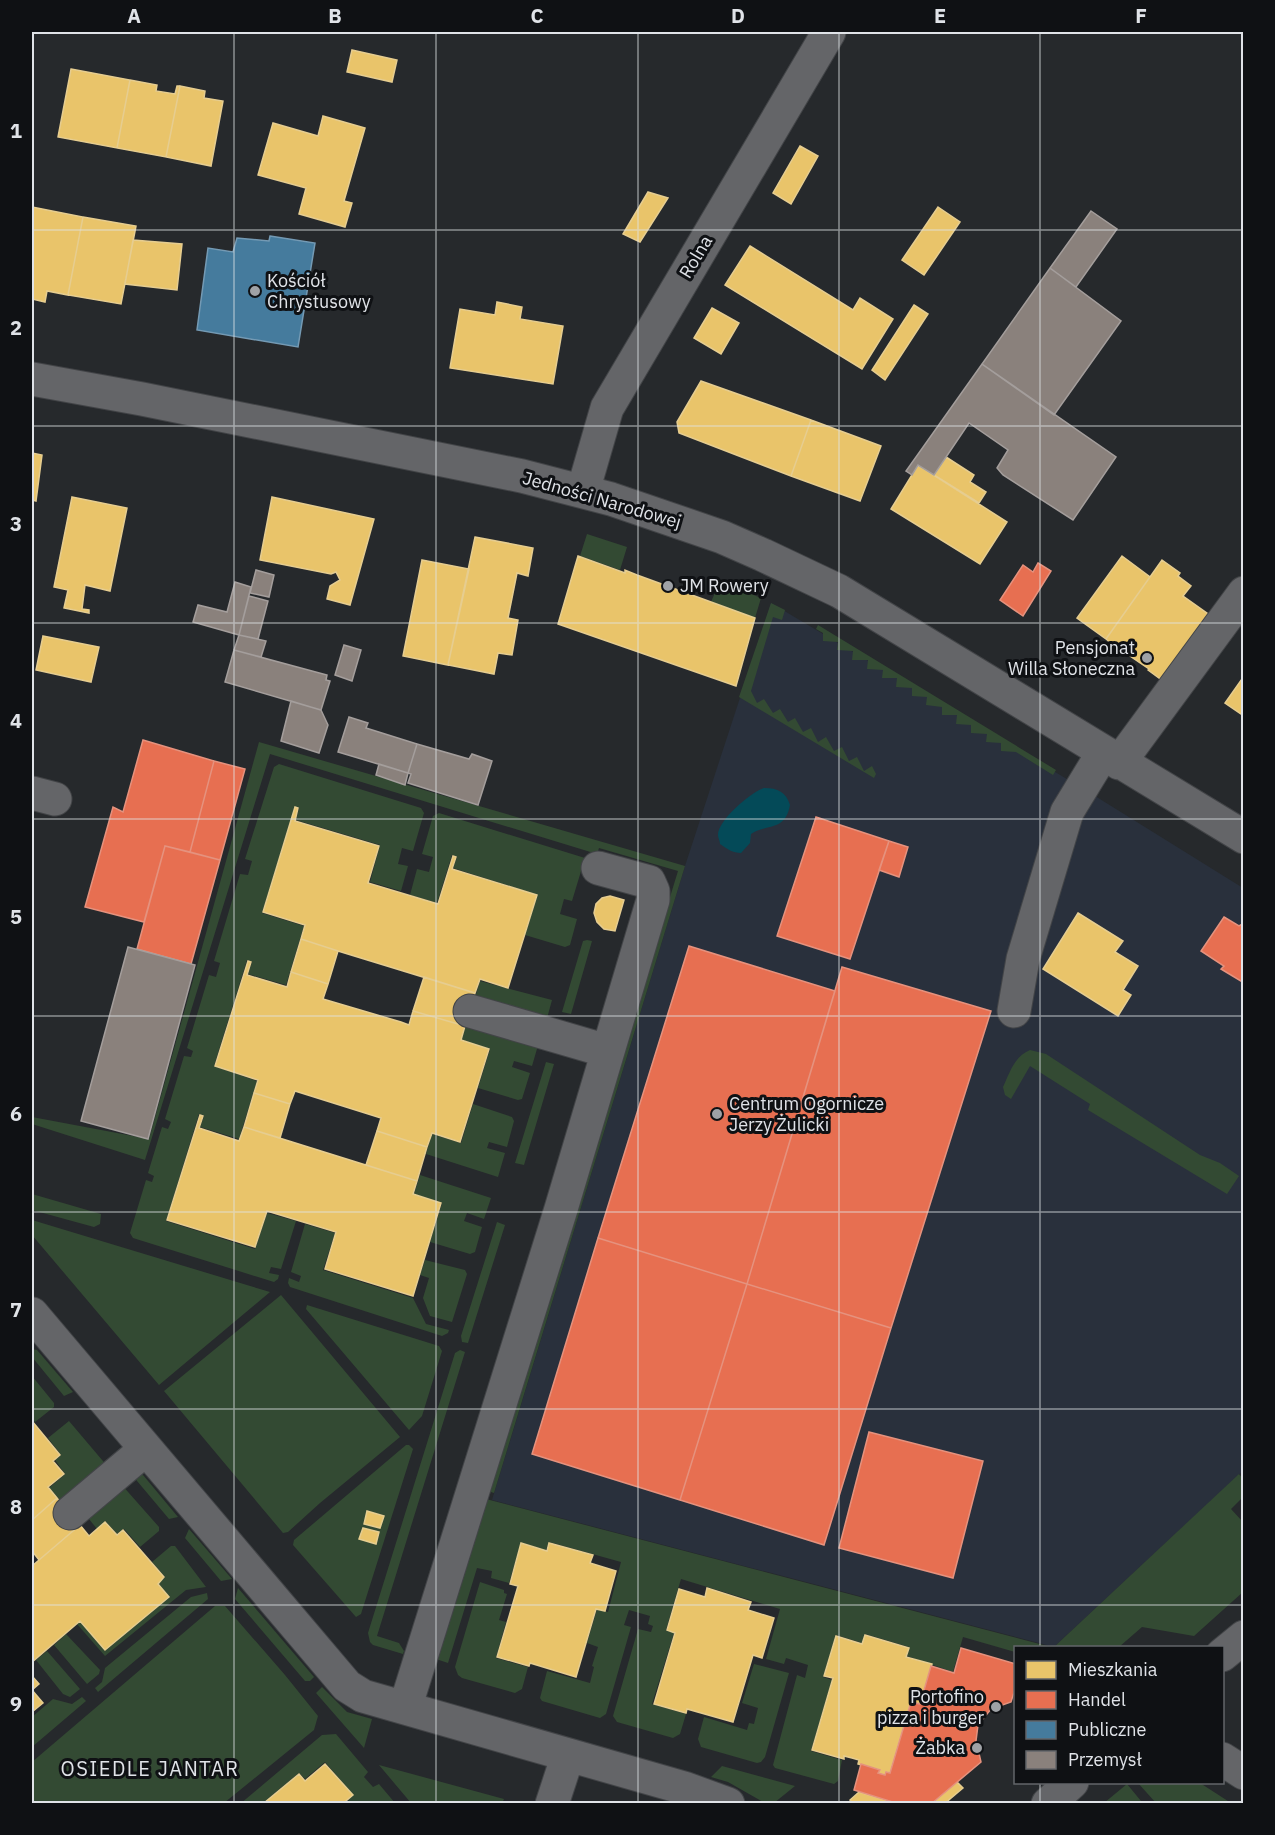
<svg xmlns="http://www.w3.org/2000/svg" width="1275" height="1835" font-family="'IBM Plex Sans',sans-serif">
	<rect width="100%" height="100%" fill="#26292c"/>
	<path fill="#29303c" d="M771 603 1087 791 1243 888V1471L1054 1647 492 1500 685 866Z"/>
	<path fill="#334a33" d="M587 534 627 547 620 570 580 556Z
		M720 581 761 598 755 618 711 602Z
		M771 603 785 610 782 620 773 617 751 691 757 703 764 699 773 713 780 709 788 722 795 718 803 732 811 728 818 742 826 737 834 751 842 747 849 761 857 757 864 771 872 766 876 774 874 778 739 697Z
		M818 625 1056 770 1053 775 1016 752 1001 751V743L986 742 987 734 971 733V725L956 724 957 715H942V707L926 705 927 697 912 696V688L896 687 897 678H882L883 670 867 669 868 660H852L853 651 837 650 838 642 823 641V633L816 629Z
		M259 742 685 866 494 1493 488 1491 678 871 599 848 597 854 270 754 145 1160 32 1124V1117L149 1139Z
		M279 764 421 808 424 813 413 851 402 848 398 864 408 866 401 891 370 882 380 845 296 820 299 808 295 807 262 913 304 926 286 985 248 974 252 962 247 960 214 1066 257 1081 239 1139 200 1127 204 1116 199 1114 166 1221 255 1249 267 1213 296 1221 281 1269 271 1267 269 1273 279 1275 278 1279 274 1282 133 1238 130 1233 146 1180 152 1182 154 1176 148 1173 162 1127 168 1129 171 1122 165 1119 184 1056 191 1057 193 1051 187 1048 209 975 216 977 220 963 214 961 240 874 248 875 252 861 245 859 274 767Z
		M439 813 585 858 572 901 564 899 560 914 577 919 570 945 565 947 525 935 537 895 453 868 457 857 452 855 437 903 410 895 417 869 429 872 433 857 422 854 433 816Z
		M587 940 592 941 571 1014 562 1012 583 941Z
		M480 981 552 1000 546 1022 474 1001Z
		M467 1022 539 1042 532 1066 514 1061 512 1067 530 1073 522 1099 518 1100 478 1088 490 1049 461 1040Z
		M1030 1050 1046 1054 1200 1155 1220 1163 1239 1176 1227 1194 1088 1110 1090 1104 1030 1066 1011 1099 1005 1095 1003 1087C1010 1072 1014 1057 1030 1050Z
		M546 1062 554 1064 524 1165 515 1163Z
		M473 1104 512 1117 514 1121 507 1147 489 1142 487 1148 505 1153 498 1177 426 1154 432 1134 461 1143Z
		M420 1175 491 1198 484 1219 467 1213 464 1221 482 1227 475 1252 470 1254 430 1242 442 1203 414 1194Z
		M32 1194 101 1214 100 1224 94 1227 32 1210Z
		M32 1220 270 1292 159 1385 32 1235Z
		M497 1222 505 1225 468 1343 462 1342 461 1336Z
		M305 1224 335 1233 323 1270 413 1298 426 1324 449 1330 448 1333 442 1336 290 1287 288 1283 289 1278 299 1282 301 1276 291 1272Z
		M425 1260 465 1270 467 1274 452 1322 430 1316 423 1298 429 1278 420 1275Z
		M281 1295 400 1437 320 1503 288 1532 283 1533 164 1391Z
		M307 1305 439 1346 442 1351 422 1416 409 1430 306 1309Z
		M32 1349 37 1350 73 1392 64 1396 32 1357Z
		M460 1350 465 1352 377 1636 399 1643 404 1651 403 1654 373 1645 370 1642 368 1633 455 1353Z
		M32 1376 54 1403V1407L35 1422 32 1419Z
		M69 1421 108 1467 64 1504 49 1488 65 1474 55 1460 61 1455 48 1438Z
		M406 1445H409L413 1449 361 1614 356 1617 293 1545 294 1540Z
		M140 1473 143 1475 178 1517 169 1519 132 1475Z
		M1239 1474 1243 1479V1497L1231 1509 1242 1521 1243 1519V1592L1194 1636 1142 1627 1119 1647H1054Z
		M121 1484 159 1527V1531L140 1547 124 1529 117 1534 106 1522 97 1529 85 1514Z
		M486 1499 1051 1647 1016 1648 1015 1652 963 1637 953 1672 907 1656 909 1647 865 1634 862 1643 836 1635 823 1677 832 1680 811 1751 842 1760 838 1781 834 1784 775 1768 773 1765 797 1675 805 1678 808 1665 786 1658 784 1664 766 1659 780 1609 681 1579 666 1630 674 1633 652 1704 686 1714 680 1734 673 1738 617 1722 613 1716 638 1629 651 1632 653 1626 648 1624 650 1616 629 1610 624 1625 631 1627 606 1714 600 1718 542 1701 540 1698 547 1671 590 1683 594 1667 592 1666 598 1647 587 1643 597 1609 608 1612 621 1562 549 1542 546 1550 521 1543 509 1583 491 1578 492 1571 477 1568 448 1663 436 1659Z
		M189 1529 232 1579 221 1581 185 1538Z
		M171 1546H175L206 1587 186 1590 105 1656 77 1624 80 1621 106 1650 169 1597 158 1583 165 1577 152 1562Z
		M480 1582 504 1590V1593L507 1594 499 1620 506 1622 496 1658 528 1667 522 1689 515 1693 462 1678 458 1675 455 1667Z
		M238 1588 314 1677 310 1681H305L235 1599Z
		M207 1593 208 1599 98 1692 95 1688 102 1682 105 1668 191 1597Z
		M215 1606H225L285 1675 318 1716 314 1730 224 1803H32V1762Z
		M66 1634 100 1670 99 1674 87 1684 54 1645Z
		M47 1651 80 1689 70 1697 63 1694 36 1660Z
		M754 1664 789 1673 765 1757 761 1762 757 1763 701 1747 698 1739 704 1717 747 1730 749 1723 754 1724 758 1708 742 1703Z
		M322 1687 347 1712 372 1719 364 1748 316 1693Z
		M82 1697 86 1701 32 1747V1717L53 1699 72 1704Z
		M336 1734 368 1772 364 1777 373 1787 379 1784 395 1803H348L347 1802 353 1795 325 1762 305 1779 299 1773 263 1803 240 1804 322 1735Z
		M379 1765 504 1799 502 1804 411 1803Z
		M722 1766 795 1786 774 1803H765L728 1782 711 1777Z
		M1138 1783H1200L1231 1803H1156Z
		M1127 1784 1141 1801 1138 1803H1104Z"/>
	<path fill="#044a58" d="M764 788C778 788 786 792 790 805 785 832 768 823 751 834L750 843 741 853C733 853 727 849 720 844 720 841 718 838 718 835 718 820 751 792 764 788Z"/>
	<path fill="#e9c46a" stroke="#e6cd90" stroke-width="1.5" d="M352 50 397 60 392 82 347 72Z
		M71 69 130 80 117 148 58 137Z
		M130 80 157 85 156 91 175 94 177 86H180L166 157 117 148Z
		M180 86 205 91 204 98 223 101 211 166 166 157Z
		M323 116 365 128 344 201 352 203 345 227 299 214 306 188 258 175 273 123 318 136Z
		M800 146 818 156 791 204 773 193Z
		M648 192 668 198 640 242 623 234Z
		M32 207 83 217 68 295 47 291 45 302 32 299Z
		M938 207 960 222 924 275 902 260Z
		M83 217 136 226 121 304 68 295Z
		M133 240 182 244 177 290 125 284Z
		M750 246 853 310 860 298 893 319 862 369 725 285Z
		M497 302 522 307 520 319 563 326 553 384 450 368 460 309 495 315Z
		M914 305 928 314 885 380 872 370Z
		M712 308 739 323 721 354 694 338Z
		M701 381 811 420 791 476 679 433 677 422Z
		M811 420 881 446 860 501 791 476Z
		M32 453 42 455 36 501 32 500Z
		M946 457 974 475 970 482 986 492 979 503 934 475Z
		M918 465 1007 522 980 564 891 509Z
		M72 497 127 508 110 591 85 585 82 609 89 610V613L64 608 68 590 54 587Z
		M272 497 374 519 350 605 327 599 330 586 340 580 336 572 331 574 260 560Z
		M475 537 533 548 528 576 517 573 508 618 518 620 512 655 498 653 494 674 448 665Z
		M578 556 625 573V570L637 575 755 618 736 686 558 624Z
		M1122 556 1150 577 1106 639 1077 618Z
		M422 560 469 569 448 665 403 656Z
		M1162 560 1180 573 1178 576 1191 586 1183 596 1211 616 1163 681 1148 670 1149 669 1121 650 1120 651 1106 639Z
		M43 636 99 647 91 682 36 670Z
		M1244 676V716L1225 703Z
		M295 807 298 808 295 821 379 846 368 883 438 904 453 856 456 857 452 869 537 895 508 988 480 979 475 993 338 951 301 939 305 925 263 912Z
		M610 896 624 900 615 931 604 929 597 922 594 913 596 904 602 898Z
		M1078 913 1123 941 1115 952 1138 966 1123 990 1131 995 1118 1016 1043 969Z
		M301 939 338 951 328 984 291 972Z
		M248 961 251 962 247 975 287 987 291 972 328 984 323 999 401 1022 409 1025 413 1011 465 1026 461 1040 489 1049 460 1142 432 1133 427 1147 377 1131 381 1118 295 1091 290 1104 254 1093 258 1080 215 1066Z
		M424 977 475 993 465 1026 413 1011Z
		M254 1093 290 1104 280 1138 244 1127Z
		M200 1115 203 1116 199 1128 239 1141 244 1127 417 1181 413 1194 441 1203 413 1296 325 1269 336 1232 267 1211 255 1247 167 1220Z
		M377 1131 427 1147 417 1181 366 1165Z
		M32 1421 60 1455 53 1461 64 1474 48 1487 57 1498 32 1520Z
		M57 1498 80 1525 39 1560 32 1551V1520Z
		M367 1511 384 1516 380 1528 364 1524Z
		M105 1522 117 1535 123 1530 164 1577 158 1584 169 1597 105 1650 80 1621 32 1662V1566L80 1525 89 1536Z
		M363 1528 379 1532 376 1544 359 1539Z
		M521 1543 547 1551 549 1543 593 1555 590 1563 616 1571 605 1611 596 1609 576 1677 530 1663 529 1666 497 1657 518 1586 510 1584Z
		M707 1588 751 1602 748 1610 774 1618 762 1658 753 1655 733 1722 687 1709 686 1713 654 1704 675 1633 667 1630 679 1589 705 1597Z
		M865 1635 909 1648 906 1657 932 1664 920 1704 911 1702 890 1773 886 1772 885 1775 878 1773 880 1770 858 1764 859 1760 852 1758 844 1756V1759L812 1750 833 1678 824 1676 836 1636 862 1644Z
		M32 1676 39 1684 32 1690 43 1703 32 1712Z
		M325 1764 353 1795 346 1801 347 1804 264 1803 299 1774 305 1781Z
		M957 1782 963 1788 944 1804H931Z
		M859 1792 883 1799 899 1804H853L850 1800Z"/>
	<path fill="#e76f51" stroke="#e5927e" stroke-width="1.5" d="M1038 563 1051 571 1023 616 1000 600 1023 565 1033 572Z
		M143 740 214 761 190 852 165 846 144 922 85 907 113 807 123 812Z
		M214 761 245 769 220 860 190 852Z
		M816 817 889 841 850 959 777 936Z
		M889 841 908 847 899 877 879 870Z
		M165 846 220 860 191 964 137 949Z
		M1224 917 1239 926 1244 923V983L1221 969 1224 966 1201 951Z
		M689 946 835 991 747 1284 598 1238Z
		M842 967 991 1011 891 1328 747 1284Z
		M598 1238 747 1284 680 1500 532 1454Z
		M747 1284 891 1328 824 1545 680 1500Z
		M869 1432 983 1461 953 1578 839 1548Z
		M961 1648 1016 1664V1686L1011 1702 991 1709 978 1725 976 1741 981 1762 931 1804H899L854 1790 861 1764 880 1770 878 1773 885 1775 886 1772 890 1773 911 1702 920 1704 931 1666 954 1673Z"/>
	<path fill="#457b9d" stroke="#749ab4" stroke-width="1.5" d="M270 236 315 243 298 347 197 330 208 248 233 252 237 238 269 241Z"/>
	<path fill="#8a817c" stroke="#a49e9c" stroke-width="1.5" d="M1091 211 1117 229 1076 287 1050 268Z
		M1050 268 1121 321 1054 415 982 364Z
		M982 364 1116 457 1073 520 1003 475 997 468 1008 450 969 423 934 475 918 465 912 475 906 471Z
		M256 570 274 575 269 597 250 593Z
		M235 582 251 587 239 635 193 622 198 605 227 612Z
		M249 596 268 601 258 639 239 635Z
		M239 635 266 641 261 657 234 650Z
		M344 645 361 650 352 681 335 675Z
		M234 650 327 675 326 680 330 681 321 710 225 682Z
		M291 701 321 710 328 725 319 753 281 741Z
		M349 717 368 723 366 728 417 744 408 773 338 752Z
		M417 744 469 759 472 754 492 761 478 805 408 783 411 774 408 773Z
		M379 764 408 773 405 785 376 775Z
		M128 947 195 965 148 1139 81 1121Z"/>
	<g fill="none" stroke-linecap="round" stroke-linejoin="round">
		<g stroke="#424447" stroke-width="35">
			<path id="minor" d="M32 379 142 399 522 476 611 499 722 537 763 555 839 591 1244 837
				M583 491 607 408 829 32
				M1119 763 1244 593
				M32 793 55 799
				M470 1011 607 1051
				M1014 1011 1023 959 1067 812 1103 753
				M32 1314 347 1686 363 1696 684 1788 728 1804
				M70 1513 146 1449
				M1222 1655 1244 1637
				M405 1708 561 1209 653 900V891L649 882 598 868
				M1222 1759 1244 1773
				M552 1804 568 1755
				M1048 1804 1072 1782"/>
		</g>
		<use href="#minor" stroke="#646568" stroke-width="33"/>
	</g>
	<path fill="none" stroke="#e0e3e8" stroke-width="1.5" stroke-opacity="0.55" d="M234 32V1804M436 32V1804M638 32V1804M839 32V1804M1040 32V1648M32 230H1244M32 426H1244M32 623H1244M32 819H1244M32 1016H1244M32 1212H1244M32 1409H1244M32 1605H1244M1040 1782V1804"/>
	<g fill="#9fa2a6" stroke="#0f1114" stroke-width="2">
		<circle cx="255" cy="291" r="6"/>
		<circle cx="668" cy="586" r="6"/>
		<circle cx="1147" cy="658" r="6"/>
		<circle cx="717" cy="1114" r="6"/>
		<circle cx="996" cy="1707" r="6"/>
		<circle cx="977" cy="1748" r="6"/>
	</g>
	<g text-anchor="middle" stroke-width="6" stroke-linejoin="round" paint-order="stroke">
		<g font-size="18" fill="#e0e3e8" stroke="#0f1114">
			<text transform="translate(696 257) rotate(-59)" y="6">Rolna</text>
			<text transform="translate(602 500) rotate(16)" y="6">Jedności Narodowej</text>
		</g>
		<g font-size="18" fill="#e0e3e8" stroke="#0f1114" text-anchor="start">
			<text x="267" y="287">Kościół<tspan x="267" dy="21">Chrystusowy</tspan></text>
			<text x="680" y="592">JM Rowery</text>
			<text x="1135" y="654" text-anchor="end">Pensjonat<tspan x="1135" dy="21">Willa Słoneczna</tspan></text>
			<text x="729" y="1110">Centrum Ogornicze<tspan x="729" dy="21">Jerzy Żulicki</tspan></text>
			<text x="984" y="1703" text-anchor="end">Portofino<tspan x="984" dy="21">pizza i burger</tspan></text>
			<text x="965" y="1754" text-anchor="end">Żabka</text>
		</g>
		<g font-size="20" letter-spacing="1.5" fill="#e0e3e8" stroke="#0f1114">
			<text x="150" y="1776">OSIEDLE JANTAR</text>
		</g>
	</g>
	<rect width="1275" height="1835" fill="none" stroke="#0f1114" stroke-width="66"/>
	<rect x="1014" y="1646" width="210" height="138" fill="#0f1114" stroke="#636569" stroke-width="1.5"/>
	<rect x="1026" y="1661" width="30" height="18" fill="#e9c46a" stroke="#636569" stroke-width="1.5"/>
	<text x="1068" y="1676" font-size="18" fill="#e0e3e8">Mieszkania</text>
	<rect x="1026" y="1691" width="30" height="18" fill="#e76f51" stroke="#636569" stroke-width="1.5"/>
	<text x="1068" y="1706" font-size="18" fill="#e0e3e8">Handel</text>
	<rect x="1026" y="1721" width="30" height="18" fill="#457b9d" stroke="#636569" stroke-width="1.5"/>
	<text x="1068" y="1736" font-size="18" fill="#e0e3e8">Publiczne</text>
	<rect x="1026" y="1751" width="30" height="18" fill="#8a817c" stroke="#636569" stroke-width="1.5"/>
	<text x="1068" y="1766" font-size="18" fill="#e0e3e8">Przemysł</text>
	<rect x="33" y="33" width="1209" height="1769" fill="none" stroke="#e0e3e8" stroke-width="2"/>
	<g font-size="20" text-anchor="middle" font-weight="bold" fill="#e0e3e8">
		<text x="134" y="23">A</text>
		<text x="335" y="23">B</text>
		<text x="537" y="23">C</text>
		<text x="738" y="23">D</text>
		<text x="940" y="23">E</text>
		<text x="1141" y="23">F</text>
		<text x="16" y="138">1</text>
		<text x="16" y="335">2</text>
		<text x="16" y="531">3</text>
		<text x="16" y="728">4</text>
		<text x="16" y="924">5</text>
		<text x="16" y="1121">6</text>
		<text x="16" y="1317">7</text>
		<text x="16" y="1514">8</text>
		<text x="16" y="1711">9</text>
	</g>
</svg>
